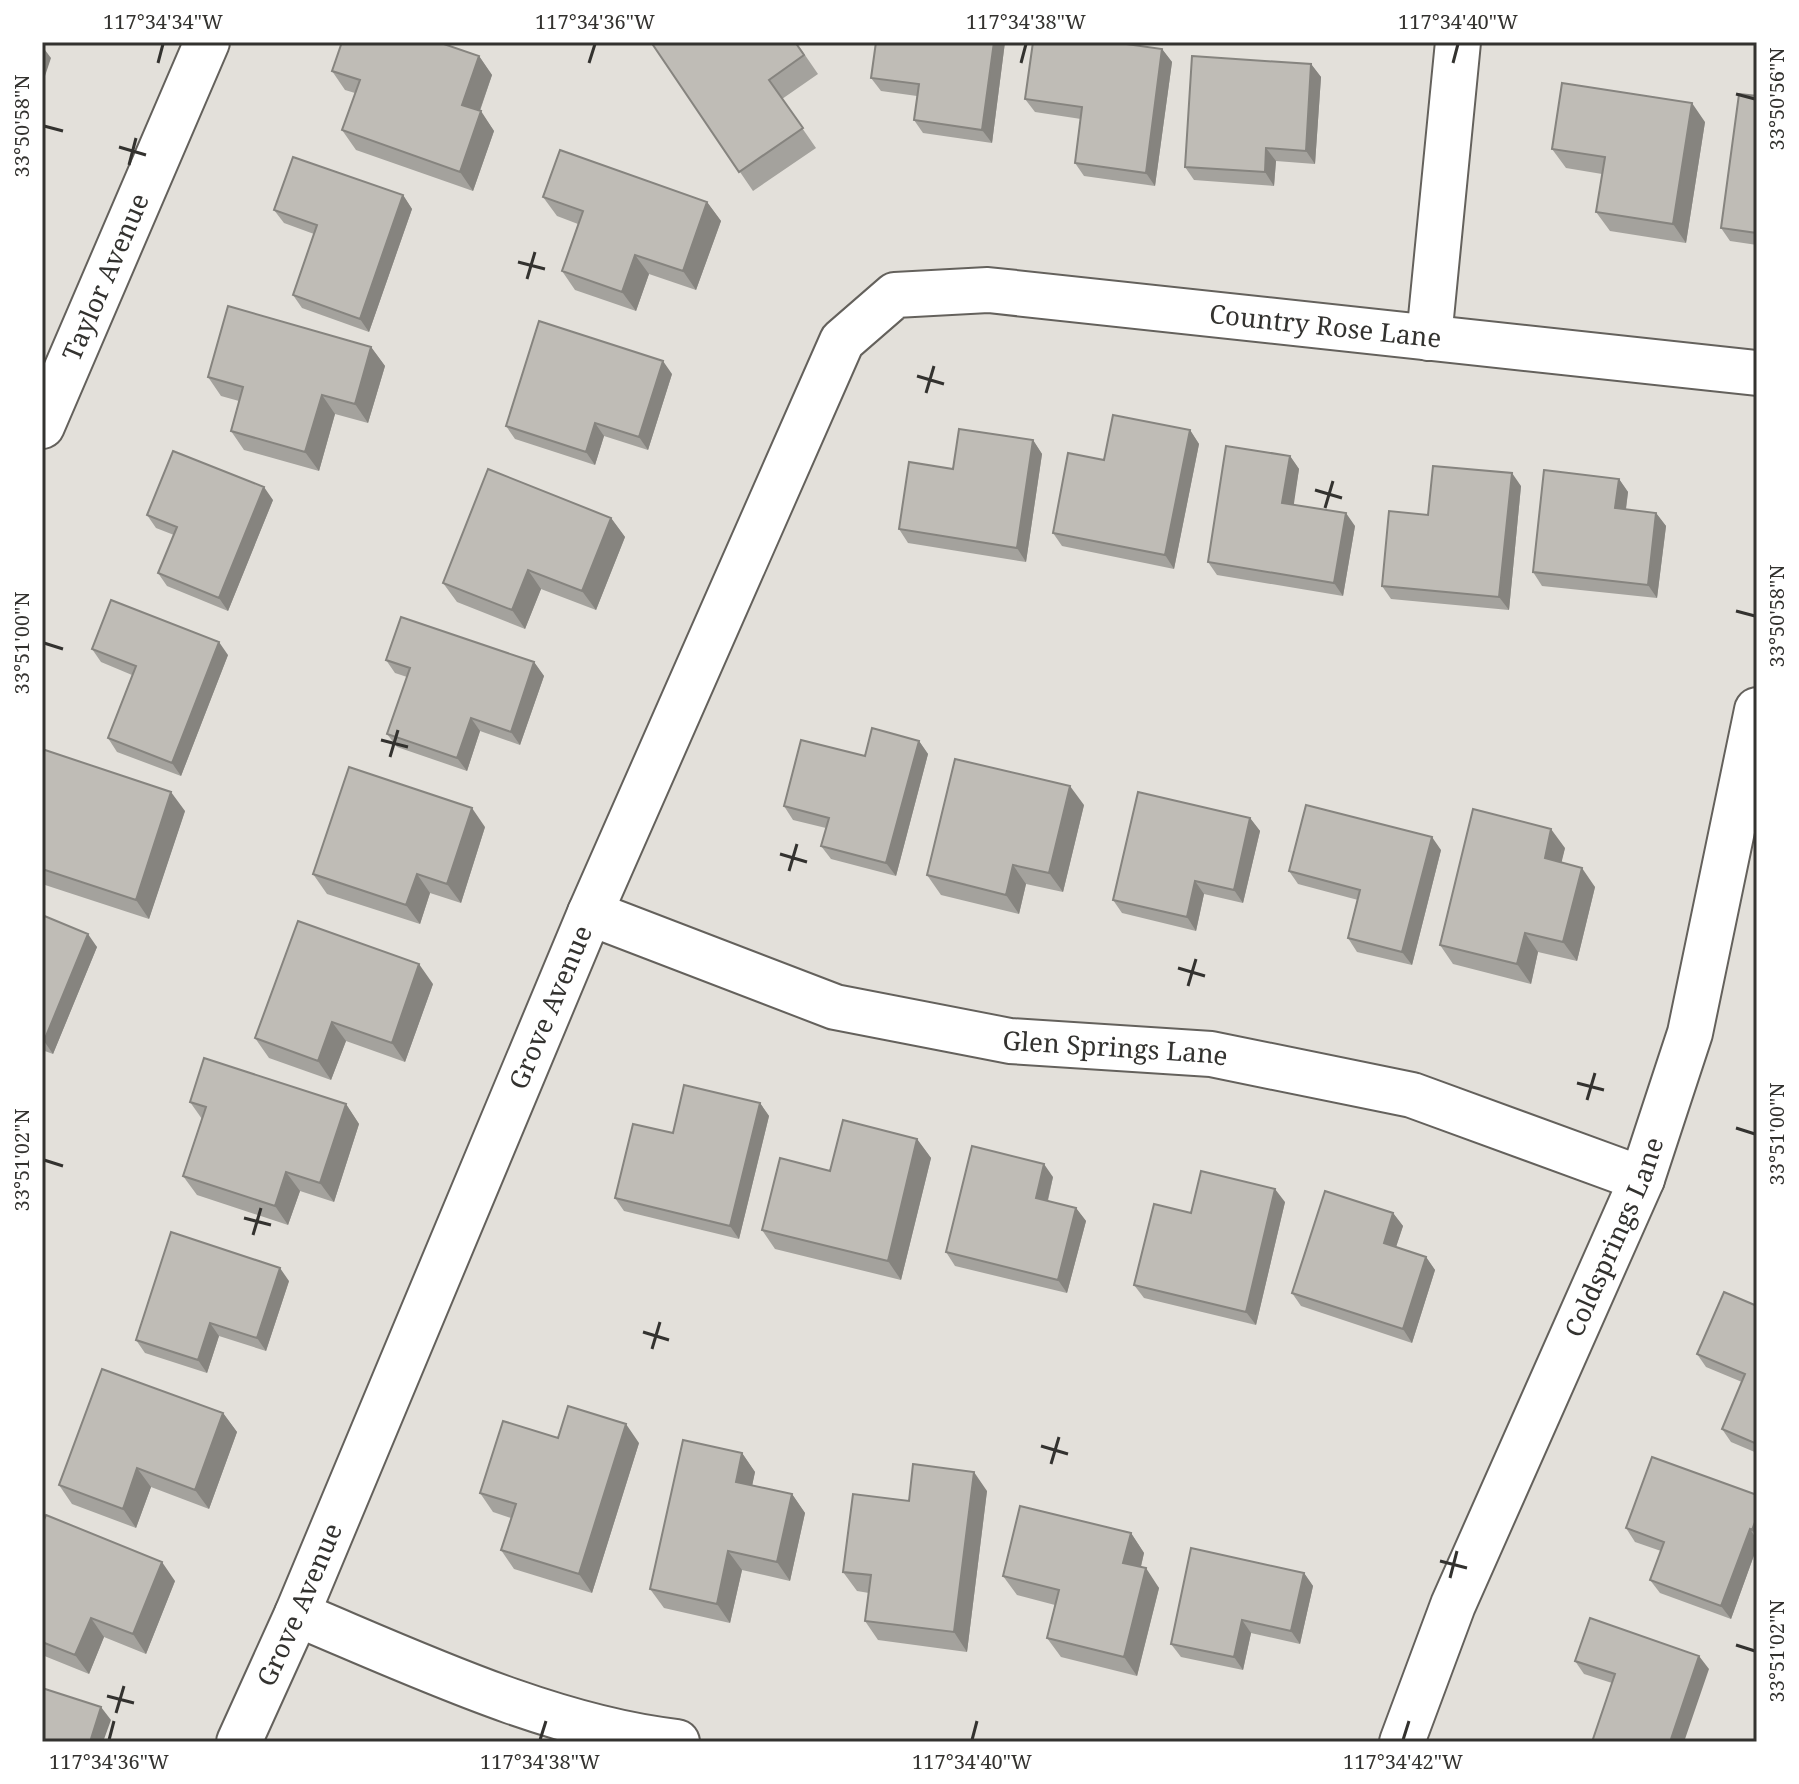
<svg xmlns="http://www.w3.org/2000/svg" width="1799" height="1784" font-family="'Noto Serif',serif">
	<rect width="100%" height="100%" fill="#e3e0da"/>
	<g fill="none" stroke-linecap="round" stroke-linejoin="round">
		<g stroke="#64615c" stroke-width="48">
			<g id="street">
				<path d="M1429 338 1458 42"/>
				<path id="s1" d="M590 913 835 1007 1010 1041 1211 1054 1412 1095 1642 1179"/>
				<path d="M297 1614C414 1663 551 1728 677 1742"/>
				<path id="s2" d="M239 1742 297 1614 590 913 842 341 895 295 988 290 1757 373"/>
				<path id="s3" d="M1402 1742 1453 1605 1642 1179 1690 1033 1757 710"/>
			</g>
		</g>
		<g stroke="#64615c" stroke-width="48">
			<g id="secondary">
				<path id="s4" d="M42 426 207 42"/>
			</g>
		</g>
		<use href="#street" stroke="#fff" stroke-width="44"/>
		<use href="#secondary" stroke="#fff" stroke-width="44"/>
	</g>
	<path fill="#a4a29d" d="M651 42H796L818 74 782 99 816 148 753 191Z
		M876 42H1005L992 143 923 133 914 120 917 96 881 91 871 78Z
		M1162 49 1172 62 1155 186 1084 176 1075 163 1081 119 1035 112 1025 99Z
		M479 56 492 75 480 111 494 131 473 191 356 150 342 130 355 93 345 90 332 71Z
		M1311 64 1321 77 1315 164 1276 161 1274 186 1194 180 1185 167Z
		M1757 96V245L1730 241 1721 228Z
		M1705 122 1686 243 1610 231 1596 212 1602 174 1566 168 1552 149Z
		M403 195 412 209 369 332 302 308 293 295 314 234 284 223 274 210Z
		M543 197 707 202 721 221 696 290 649 274 636 311 575 290 562 271 578 224 557 216Z
		M371 347 385 366 368 423 335 414 319 471 244 450 231 431 239 401 221 396 208 377Z
		M672 374 648 450 604 436 595 465 515 439 506 426Z
		M1190 430 1199 444 1174 569 1062 546 1053 533 1104 460Z
		M1033 440 1042 454 1026 562 908 543 899 529 953 469Z
		M1290 456 1299 469 1293 505 1355 526 1343 596 1217 575 1208 562Z
		M1619 479 1628 492 1626 510 1656 513 1666 526 1657 598 1542 586 1533 572Z
		M1521 486 1509 610 1391 599 1382 586 1428 515Z
		M273 500 228 611 167 586 158 573 174 535 156 528 147 515Z
		M611 518 625 537 596 610 541 589 525 629 457 602 443 583Z
		M92 649 228 655 181 776 117 752 108 738 132 675 101 662Z
		M386 660 534 662 544 676 520 745 480 731 467 771 397 747 387 734 407 677 395 673Z
		M919 741 928 754 896 876 831 859 821 846 826 828 793 820 784 806 865 756Z
		M42 749 185 811 149 919 42 884Z
		M1084 805 1063 892 1026 884 1019 914 941 895 927 875Z
		M1250 818 1260 831 1243 903 1204 894 1196 931 1122 913 1113 900Z
		M485 827 461 903 430 893 420 924 327 894 313 874Z
		M1565 848 1561 862 1595 887 1577 961 1538 952 1531 984 1453 964 1440 945Z
		M1441 850 1412 965 1357 952 1348 938 1358 900 1298 884 1289 871Z
		M42 915 97 947 53 1054 42 1050Z
		M433 984 405 1062 346 1041 331 1080 269 1058 255 1038Z
		M190 1102 346 1104 359 1124 334 1202 300 1191 288 1225 197 1195 183 1176 202 1119Z
		M760 1103 769 1116 739 1239 624 1211 615 1198 673 1133Z
		M917 1139 931 1158 901 1280 775 1249 762 1230 830 1171Z
		M1053 1177 1048 1201 1076 1208 1086 1221 1067 1293 955 1266 946 1252Z
		M1285 1202 1256 1325 1144 1298 1134 1285 1191 1213Z
		M1393 1213 1403 1226 1396 1247 1426 1257 1435 1270 1412 1343 1301 1306 1292 1293Z
		M289 1281 266 1351 219 1336 207 1373 145 1353 136 1340Z
		M1757 1306V1453L1731 1442 1722 1429 1742 1382 1706 1367 1697 1354Z
		M223 1413 237 1432 209 1509 151 1487 136 1528 72 1504 59 1485Z
		M558 1438 639 1443 592 1593 514 1569 501 1550 511 1518 493 1512 480 1493Z
		M742 1453 755 1472 752 1485 792 1494 805 1513 790 1581 742 1570 730 1623 664 1608 650 1589Z
		M987 1491 967 1652 878 1640 865 1621 869 1593 857 1591 843 1572 909 1501Z
		M1757 1495V1547L1731 1619 1660 1593 1650 1580 1661 1551 1635 1542 1626 1528Z
		M42 1524 175 1581 146 1654 104 1637 89 1674 42 1655Z
		M1131 1533 1144 1553 1141 1567 1159 1588 1137 1676 1061 1657 1047 1638 1055 1605 1017 1595 1003 1576Z
		M1304 1573 1313 1586 1300 1644 1251 1633 1243 1670 1181 1657 1171 1644Z
		M1575 1661 1709 1669 1612 1683 1584 1674Z"/>
	<path fill="#86847f" d="M994 42H1005L992 143 982 130Z
		M42 46 51 58 42 85Z
		M1162 49 1172 62 1155 186 1146 173Z
		M479 56 492 75 475 124 462 105Z
		M1311 64 1321 77 1315 164 1306 151Z
		M1692 103 1705 122 1686 243 1673 224Z
		M481 111 494 131 473 191 460 172Z
		M1266 148 1276 161 1274 186 1265 172Z
		M403 195 412 209 369 332 360 319Z
		M707 202 721 221 696 290 683 271Z
		M635 255 649 274 636 311 622 292Z
		M371 347 385 366 368 423 355 404Z
		M663 361 672 374 648 450 639 437Z
		M322 395 335 414 319 471 305 452Z
		M595 423 604 436 595 465 586 452Z
		M1190 430 1199 444 1174 569 1165 555Z
		M1033 440 1042 454 1026 562 1017 548Z
		M1290 456 1299 469 1292 517 1282 503Z
		M1512 473 1521 486 1509 610 1499 597Z
		M1619 479 1628 492 1624 522 1615 508Z
		M264 487 273 500 228 611 219 598Z
		M1346 513 1355 526 1343 596 1334 583Z
		M1656 513 1666 526 1657 598 1648 585Z
		M611 518 625 537 596 610 582 591Z
		M528 570 541 589 525 629 512 610Z
		M219 642 228 655 181 776 172 763Z
		M534 662 544 676 520 745 511 732Z
		M471 718 480 731 467 771 457 758Z
		M919 741 928 754 896 876 886 863Z
		M1070 786 1084 805 1063 892 1049 873Z
		M171 792 185 811 149 919 136 900Z
		M472 808 485 827 461 903 447 884Z
		M1250 818 1260 831 1243 903 1234 890Z
		M1551 829 1565 848 1558 877 1545 858Z
		M1432 837 1441 850 1412 965 1402 952Z
		M1013 865 1026 884 1019 914 1006 895Z
		M1582 868 1595 887 1577 961 1563 942Z
		M417 874 430 893 420 924 406 905Z
		M1195 881 1204 894 1196 931 1187 917Z
		M1525 933 1538 952 1531 984 1517 964Z
		M88 934 97 947 53 1054 44 1041Z
		M419 964 433 984 405 1062 392 1043Z
		M332 1022 346 1041 331 1080 318 1061Z
		M760 1103 769 1116 739 1239 730 1226Z
		M346 1104 359 1124 334 1202 320 1183Z
		M917 1139 931 1158 901 1280 888 1261Z
		M1044 1164 1053 1177 1045 1211 1036 1198Z
		M286 1172 300 1191 288 1225 275 1206Z
		M1275 1189 1285 1202 1256 1325 1246 1312Z
		M1076 1208 1086 1221 1067 1293 1058 1280Z
		M1393 1213 1403 1226 1393 1256 1384 1243Z
		M1426 1257 1435 1270 1412 1343 1403 1329Z
		M280 1268 289 1281 266 1351 257 1338Z
		M210 1323 219 1336 207 1373 198 1360Z
		M223 1413 237 1432 209 1509 195 1490Z
		M626 1424 639 1443 592 1593 579 1574Z
		M742 1453 755 1472 749 1501 736 1482Z
		M137 1468 151 1487 136 1528 123 1509Z
		M974 1472 987 1491 967 1652 954 1632Z
		M792 1494 805 1513 790 1581 777 1562Z
		M1757 1517V1537L1752 1530Z
		M1750 1529 1757 1540V1547L1731 1619 1721 1606Z
		M1131 1533 1144 1553 1137 1582 1123 1563Z
		M728 1551 742 1570 730 1623 717 1604Z
		M162 1562 175 1581 146 1654 133 1634Z
		M1146 1568 1159 1588 1137 1676 1124 1657Z
		M1304 1573 1313 1586 1300 1644 1291 1631Z
		M91 1618 104 1637 89 1674 75 1655Z
		M1242 1620 1251 1633 1243 1670 1234 1657Z
		M1699 1656 1709 1669 1684 1742H1670Z
		M101 1707 111 1720 103 1742H90Z"/>
	<path fill="#bfbcb6" stroke="#86847f" stroke-width="2" d="M342 42H438L479 56 462 105 481 111 460 172 342 130 360 80 332 71Z
		M651 42H795L804 55 769 80 803 128 739 172Z
		M876 42H994L982 130 914 120 919 84 871 78Z
		M1033 42H1112L1162 49 1146 173 1075 163 1082 107 1025 99Z
		M1192 56 1311 64 1306 151 1266 148 1265 172 1185 167Z
		M1562 83 1692 103 1673 224 1596 212 1605 157 1552 149Z
		M1739 94 1757 96V233L1721 228Z
		M560 150 707 202 683 271 635 255 622 292 562 271 583 211 543 197Z
		M293 157 403 195 360 319 293 295 317 225 274 210Z
		M228 306 371 347 355 404 322 395 305 452 231 431 243 387 208 377Z
		M539 321 663 361 639 437 595 423 586 452 506 426Z
		M1113 415 1190 430 1165 555 1053 533 1068 453 1104 460Z
		M959 429 1033 440 1017 548 899 529 909 462 953 469Z
		M1226 446 1290 456 1282 503 1346 513 1334 583 1208 562Z
		M173 451 264 487 219 598 158 573 177 527 147 515Z
		M1433 466 1512 473 1499 597 1382 586 1389 511 1428 515Z
		M488 469 611 518 582 591 528 570 512 610 443 583Z
		M1544 470 1619 479 1615 508 1656 513 1648 585 1533 572Z
		M111 600 219 642 172 763 108 738 136 666 92 649Z
		M401 617 534 662 511 732 471 718 457 758 387 734 410 668 386 660Z
		M872 728 919 741 886 863 821 846 829 818 784 806 801 740 865 756Z
		M42 749 171 792 136 900 42 869Z
		M955 759 1070 786 1049 873 1013 865 1006 895 927 875Z
		M349 767 472 808 447 884 417 874 406 905 313 874Z
		M1138 792 1250 818 1234 890 1195 881 1187 917 1113 900Z
		M1306 805 1432 837 1402 952 1348 938 1360 890 1289 871Z
		M1473 809 1551 829 1545 858 1582 868 1563 942 1525 933 1517 964 1440 945Z
		M42 915 88 934 44 1041 42 1040Z
		M298 921 419 964 392 1043 332 1022 318 1061 255 1038Z
		M204 1058 346 1104 320 1183 286 1172 275 1206 183 1176 206 1107 190 1102Z
		M684 1085 760 1103 730 1226 615 1198 633 1124 673 1133Z
		M843 1120 917 1139 888 1261 762 1230 780 1158 830 1171Z
		M972 1146 1044 1164 1036 1198 1076 1208 1058 1280 946 1252Z
		M1201 1171 1275 1189 1246 1312 1134 1285 1154 1204 1191 1213Z
		M1325 1191 1393 1213 1384 1243 1426 1257 1403 1329 1292 1293Z
		M171 1232 280 1268 257 1338 210 1323 198 1360 136 1340Z
		M1724 1292 1757 1306V1444L1722 1429 1745 1374 1697 1354Z
		M102 1369 223 1413 195 1490 137 1468 123 1509 59 1485Z
		M568 1406 626 1424 579 1574 501 1550 516 1504 480 1493 503 1421 558 1438Z
		M683 1440 742 1453 736 1482 792 1494 777 1562 728 1551 717 1604 650 1589Z
		M1652 1457 1757 1495V1517L1752 1530 1750 1529 1721 1606 1650 1580 1664 1542 1626 1528Z
		M913 1464 974 1472 954 1632 865 1621 871 1575 843 1572 853 1494 909 1501Z
		M1020 1506 1131 1533 1123 1563 1146 1568 1124 1657 1047 1638 1059 1590 1003 1576Z
		M46 1515 162 1562 133 1634 91 1618 75 1655 42 1642V1524Z
		M1191 1548 1304 1573 1291 1631 1242 1620 1234 1657 1171 1644Z
		M1590 1618 1699 1656 1670 1742H1592L1615 1674 1575 1661Z
		M42 1688 101 1707 90 1742H42Z"/>
	<path fill="none" stroke="#33322f" stroke-width="3" d="M158 63 163 44M589 63 595 44M1021 63 1026 44M1453 63 1458 44M1736 94 1755 99M44 126 63 131M119 147 146 155M129 165 136 138M518 262 545 269M527 279 535 252M917 376 944 384M926 393 934 366M1315 490 1342 498M1325 508 1333 481M1736 611 1755 616M44 643 63 649M381 740 408 747M390 757 398 730M780 854 807 862M789 871 797 844M1178 968 1205 976M1188 986 1196 959M1577 1083 1604 1090M1587 1100 1595 1073M1736 1128 1755 1134M44 1160 63 1166M244 1218 271 1225M253 1235 261 1208M643 1332 669 1340M652 1349 660 1322M1041 1446 1068 1454M1051 1464 1059 1437M1440 1561 1467 1568M1450 1578 1457 1551M1736 1645 1755 1651M107 1696 134 1703M116 1713 124 1686M109 1740 114 1721M540 1740 546 1721M972 1740 977 1721M1403 1740 1409 1721"/>
	<g text-anchor="middle" stroke-width="6" stroke-linejoin="round" paint-order="stroke">
		<g font-size="26" fill="#33322f" stroke="#fff">
			<text dy="9" stroke="none"><textPath href="#s4" startOffset="162">Taylor Avenue</textPath></text>
			<text dy="9" stroke="none"><textPath href="#s2" startOffset="2028">Country Rose Lane</textPath></text>
			<text dy="9" stroke="none"><textPath href="#s2" startOffset="798">Grove Avenue</textPath></text>
			<text dy="9" stroke="none"><textPath href="#s1" startOffset="546">Glen Springs Lane</textPath></text>
			<text dy="9" stroke="none"><textPath href="#s3" startOffset="548">Coldsprings Lane</textPath></text>
			<text dy="9" stroke="none"><textPath href="#s2" startOffset="150">Grove Avenue</textPath></text>
		</g>
	</g>
	<rect width="1799" height="1784" fill="none" stroke="#ffffff" stroke-width="88"/>
	<rect x="44" y="44" width="1711" height="1696" fill="none" stroke="#33322f" stroke-width="3"/>
	<g font-size="20" text-anchor="middle" fill="#33322f">
		<text x="163" y="29">117°34'34"W</text>
		<text x="595" y="29">117°34'36"W</text>
		<text x="1026" y="29">117°34'38"W</text>
		<text x="1458" y="29">117°34'40"W</text>
		<text transform="translate(1777 99) rotate(-90)" y="7">33°50'56"N</text>
		<text transform="translate(22 126) rotate(-90)" y="7">33°50'58"N</text>
		<text transform="translate(1777 616) rotate(-90)" y="7">33°50'58"N</text>
		<text transform="translate(22 643) rotate(-90)" y="7">33°51'00"N</text>
		<text transform="translate(1777 1134) rotate(-90)" y="7">33°51'00"N</text>
		<text transform="translate(22 1160) rotate(-90)" y="7">33°51'02"N</text>
		<text transform="translate(1777 1651) rotate(-90)" y="7">33°51'02"N</text>
		<text x="109" y="1769">117°34'36"W</text>
		<text x="540" y="1769">117°34'38"W</text>
		<text x="972" y="1769">117°34'40"W</text>
		<text x="1403" y="1769">117°34'42"W</text>
	</g>
</svg>
